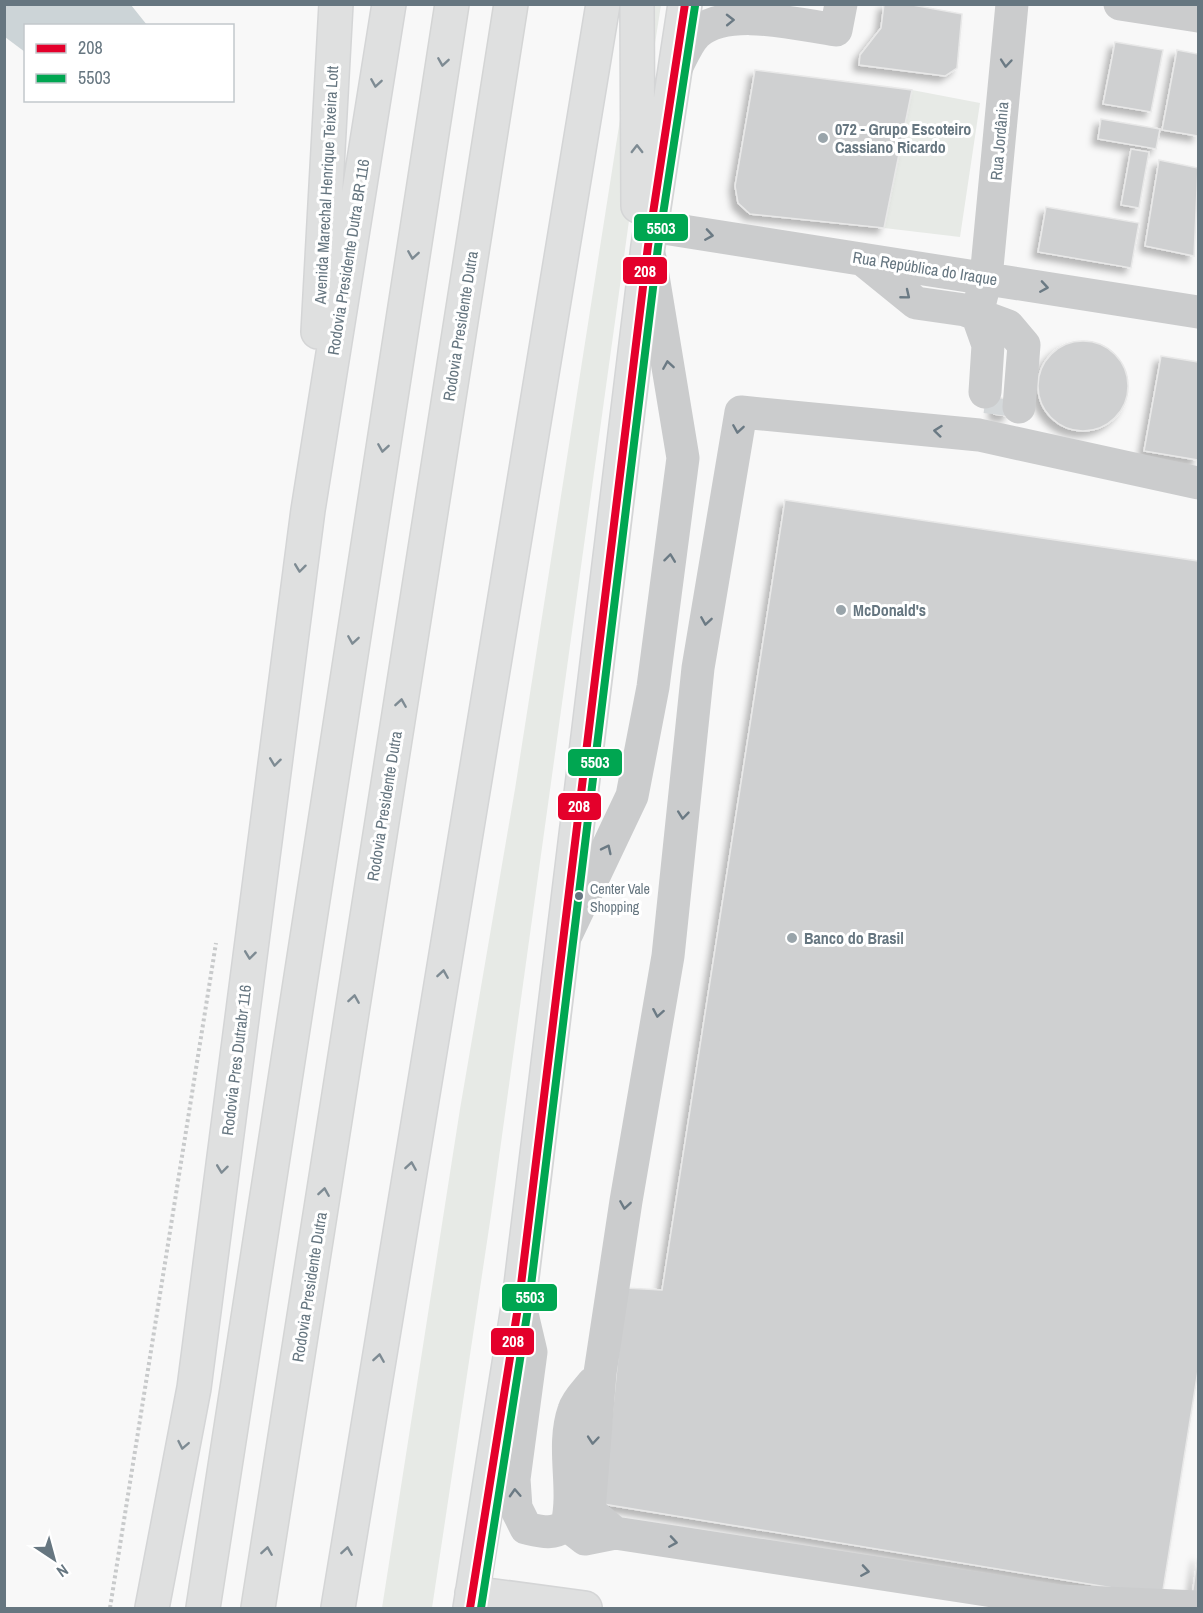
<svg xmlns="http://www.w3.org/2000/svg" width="1203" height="1613" font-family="'Archivo Narrow',sans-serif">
	<defs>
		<filter id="shadow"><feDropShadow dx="-5.5" dy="5.5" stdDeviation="3" flood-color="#0004"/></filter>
	</defs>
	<rect width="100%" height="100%" fill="#f8f8f8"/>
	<path fill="#e7eae6" d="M638 5H661L642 127 491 1215 432 1608H382L460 1109 515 789Z
		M912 90 980 103 960 237 884 228Z"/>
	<path fill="#ccd4d7" d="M5 4 131 5 147 25 26 26 25 52 5 37Z"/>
	<path fill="#cfd0d1" stroke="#e8e8e8" stroke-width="1.5" filter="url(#shadow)" d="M884 4H907L962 14 957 68 945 76 859 65 860 55 881 28Z
		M1115 42 1163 50 1151 112 1103 104Z
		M1177 50 1198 54V136L1162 130Z
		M755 70 912 90 884 228 750 214 738 203 735 186Z
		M1101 119 1160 129 1156 149 1098 139Z
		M1131 149 1149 152 1139 208 1121 205Z
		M1159 160 1198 168 1194 256 1145 246Z
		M1046 207 1139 223 1131 268 1038 252Z
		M1038 386a45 45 0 1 1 90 0a45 45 0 1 1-90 0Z
		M1161 356 1198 362V460L1144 451Z
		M996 397 1011 400 1008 416 994 414Z
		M785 500 1198 561V1370L1162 1596 603 1504 625 1288 662 1290Z
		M1198 1555V1604L1191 1603Z"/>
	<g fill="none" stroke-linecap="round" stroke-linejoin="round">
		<path stroke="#d4d8da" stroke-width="33" stroke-dasharray="33 16" stroke-linecap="butt" d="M1000 415 1002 399"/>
		<g stroke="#d4d5d6" stroke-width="36">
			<path id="major" d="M637 4 638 206
				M318 332 336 4
				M472 1593 585 1608
				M152 1608 194 1388 308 510 389 4
				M338 1608 603 4
				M470 1608 519 1301 648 246 685 4"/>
		</g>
		<g stroke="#d4d5d5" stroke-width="36">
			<path id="highway" d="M203 1608 452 4
				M258 1608 511 4"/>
		</g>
		<path stroke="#c8cacb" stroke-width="4" stroke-dasharray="3 3" stroke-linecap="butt" d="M110 1608 216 943"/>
		<path stroke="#cbcccd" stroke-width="33" d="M1120 4 1198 16
			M675 70C681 59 687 43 696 34 727 5 799 25 836 30L841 4
			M651 226 1198 312
			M863 260 916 303 965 310 1008 326 1024 345 1019 407
			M985 392 988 345 977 314 986 278 1012 4
			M567 933 632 796 653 687 683 458 650 258
			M519 1301 531 1352 514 1479 516 1508 526 1528C543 1532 552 1535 567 1525 576 1487 561 1447 574 1410 577 1400 587 1391 593 1383
			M567 1525 585 1539 615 1533 1059 1601 1198 1607
			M615 1533 589 1511 600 1373 626 1201 668 956 698 668 741 412 979 435 1198 483"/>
		<use href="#major" stroke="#dfe0e0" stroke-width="33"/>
		<use href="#highway" stroke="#dfe0e0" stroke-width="33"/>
		<g stroke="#fff" stroke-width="12">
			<path id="bus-1" d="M470 1608 519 1301 648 246 685 4"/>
		</g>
		<g stroke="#fff" stroke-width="12">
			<path id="bus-2" d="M481 1608 529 1302 658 247 695 6"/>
		</g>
		<use href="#bus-1" stroke="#e4002b" stroke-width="8"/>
		<use href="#bus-2" stroke="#00a651" stroke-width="8"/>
	</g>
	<defs><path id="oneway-chevron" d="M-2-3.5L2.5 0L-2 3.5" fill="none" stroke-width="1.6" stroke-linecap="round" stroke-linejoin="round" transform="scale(1.5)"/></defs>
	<g stroke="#6b7a84">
		<use href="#oneway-chevron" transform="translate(730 20) rotate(-1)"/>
		<use href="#oneway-chevron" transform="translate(1006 63) rotate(95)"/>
		<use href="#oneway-chevron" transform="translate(709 235) rotate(9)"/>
		<use href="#oneway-chevron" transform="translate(1044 287) rotate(9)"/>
		<use href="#oneway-chevron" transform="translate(906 295) rotate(39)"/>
		<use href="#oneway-chevron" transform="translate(668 365) rotate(-99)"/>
		<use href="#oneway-chevron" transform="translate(738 429) rotate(99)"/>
		<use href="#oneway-chevron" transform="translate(938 431) rotate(-174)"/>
		<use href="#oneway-chevron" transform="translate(670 558) rotate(-83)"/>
		<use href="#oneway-chevron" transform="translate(706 621) rotate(99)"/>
		<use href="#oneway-chevron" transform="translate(683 815) rotate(96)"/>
		<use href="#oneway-chevron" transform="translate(607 849) rotate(-64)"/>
		<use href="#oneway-chevron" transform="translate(658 1013) rotate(100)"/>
		<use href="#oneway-chevron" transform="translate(625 1205) rotate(99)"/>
		<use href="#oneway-chevron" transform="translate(593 1440) rotate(95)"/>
		<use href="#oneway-chevron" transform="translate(515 1493) rotate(-93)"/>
		<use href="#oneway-chevron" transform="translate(673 1542) rotate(9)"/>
		<use href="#oneway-chevron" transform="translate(865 1571) rotate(9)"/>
	</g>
	<g stroke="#7e8b93">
		<use href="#oneway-chevron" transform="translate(443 62) rotate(99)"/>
		<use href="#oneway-chevron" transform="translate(376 83) rotate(99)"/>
		<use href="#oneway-chevron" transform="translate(637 149) rotate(-90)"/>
		<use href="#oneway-chevron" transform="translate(413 255) rotate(99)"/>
		<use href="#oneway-chevron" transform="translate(383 448) rotate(99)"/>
		<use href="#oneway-chevron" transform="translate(300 568) rotate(97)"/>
		<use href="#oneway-chevron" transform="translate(353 640) rotate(99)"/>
		<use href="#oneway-chevron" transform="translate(401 703) rotate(-81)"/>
		<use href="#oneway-chevron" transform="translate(275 762) rotate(97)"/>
		<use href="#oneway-chevron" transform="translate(250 955) rotate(97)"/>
		<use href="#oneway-chevron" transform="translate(443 974) rotate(-81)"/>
		<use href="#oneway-chevron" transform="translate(354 999) rotate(-81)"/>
		<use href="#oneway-chevron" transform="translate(411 1166) rotate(-81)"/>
		<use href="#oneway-chevron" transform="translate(222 1169) rotate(97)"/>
		<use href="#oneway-chevron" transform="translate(324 1192) rotate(-81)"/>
		<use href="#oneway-chevron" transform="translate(379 1358) rotate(-81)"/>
		<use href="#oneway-chevron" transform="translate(183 1445) rotate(101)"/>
		<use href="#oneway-chevron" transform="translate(267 1551) rotate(-81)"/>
		<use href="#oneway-chevron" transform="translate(347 1551) rotate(-81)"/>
	</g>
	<g fill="#99a4aa" stroke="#fff" stroke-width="2">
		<circle cx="823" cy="138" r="6"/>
		<circle cx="841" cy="610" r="6"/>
		<circle cx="792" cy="938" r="6"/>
	</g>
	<circle fill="#667680" stroke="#fff" stroke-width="2" cx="579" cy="896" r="5"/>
	<g text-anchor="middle" stroke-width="6" stroke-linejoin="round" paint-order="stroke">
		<g font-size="14" fill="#667680" stroke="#fff" text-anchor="start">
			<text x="590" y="894">Center Vale<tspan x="590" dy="18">Shopping</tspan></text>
		</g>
		<g font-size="16" font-weight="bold" fill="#667680" stroke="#fff" text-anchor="start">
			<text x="835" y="135">072 - Grupo Escoteiro<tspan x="835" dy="18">Cassiano Ricardo</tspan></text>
			<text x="853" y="616">McDonald's</text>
			<text x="804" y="944">Banco do Brasil</text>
		</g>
		<g font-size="16" fill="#667680" stroke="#fff">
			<text transform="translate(999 141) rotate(-85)" y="6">Rua Jordânia</text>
			<text transform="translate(326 185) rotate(-87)" y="6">Avenida Marechal Henrique Teixeira Lott</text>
			<text transform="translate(348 257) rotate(-81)" y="6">Rodovia Presidente Dutra BR 116</text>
			<text transform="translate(925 268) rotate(9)" y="6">Rua República do Iraque</text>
			<text transform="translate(460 326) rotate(-81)" y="6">Rodovia Presidente Dutra</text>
			<text transform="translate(384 806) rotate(-81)" y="6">Rodovia Presidente Dutra</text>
			<text transform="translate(236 1060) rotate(-83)" y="6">Rodovia Pres Dutrabr 116</text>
			<text transform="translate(309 1287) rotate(-81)" y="6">Rodovia Presidente Dutra</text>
		</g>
	</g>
	<g stroke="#fff" stroke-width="2">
		<rect x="633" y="213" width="56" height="29" rx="6" fill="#00a651"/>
		<rect x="622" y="256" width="46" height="29" rx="6" fill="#e4002b"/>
		<rect x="567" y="748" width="56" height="29" rx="6" fill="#00a651"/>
		<rect x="557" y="792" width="45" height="29" rx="6" fill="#e4002b"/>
		<rect x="501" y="1283" width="57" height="29" rx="6" fill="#00a651"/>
		<rect x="490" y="1327" width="45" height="29" rx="6" fill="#e4002b"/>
	</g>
	<g font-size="16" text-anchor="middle" font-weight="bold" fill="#fff">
		<text x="661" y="234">5503</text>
		<text x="645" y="277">208</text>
		<text x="595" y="768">5503</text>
		<text x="579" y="812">208</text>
		<text x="530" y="1303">5503</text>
		<text x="513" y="1347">208</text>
	</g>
	<rect width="1203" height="1613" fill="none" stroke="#667680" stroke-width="12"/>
	<rect x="24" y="24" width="210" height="78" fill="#ffffff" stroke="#c2c8cc" stroke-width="1.5"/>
	<rect x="36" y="44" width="30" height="9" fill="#e4002b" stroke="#c2c8cc" stroke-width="1.5"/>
	<text x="78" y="54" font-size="18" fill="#667680">208</text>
	<rect x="36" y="74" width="30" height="9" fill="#00a651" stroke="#c2c8cc" stroke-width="1.5"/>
	<text x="78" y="84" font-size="18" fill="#667680">5503</text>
	<g transform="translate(54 1559) rotate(144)" stroke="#ffffff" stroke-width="4.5" paint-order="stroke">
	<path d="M0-4.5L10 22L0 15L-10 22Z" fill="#667680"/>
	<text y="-9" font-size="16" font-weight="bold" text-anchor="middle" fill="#667680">N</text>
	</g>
</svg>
